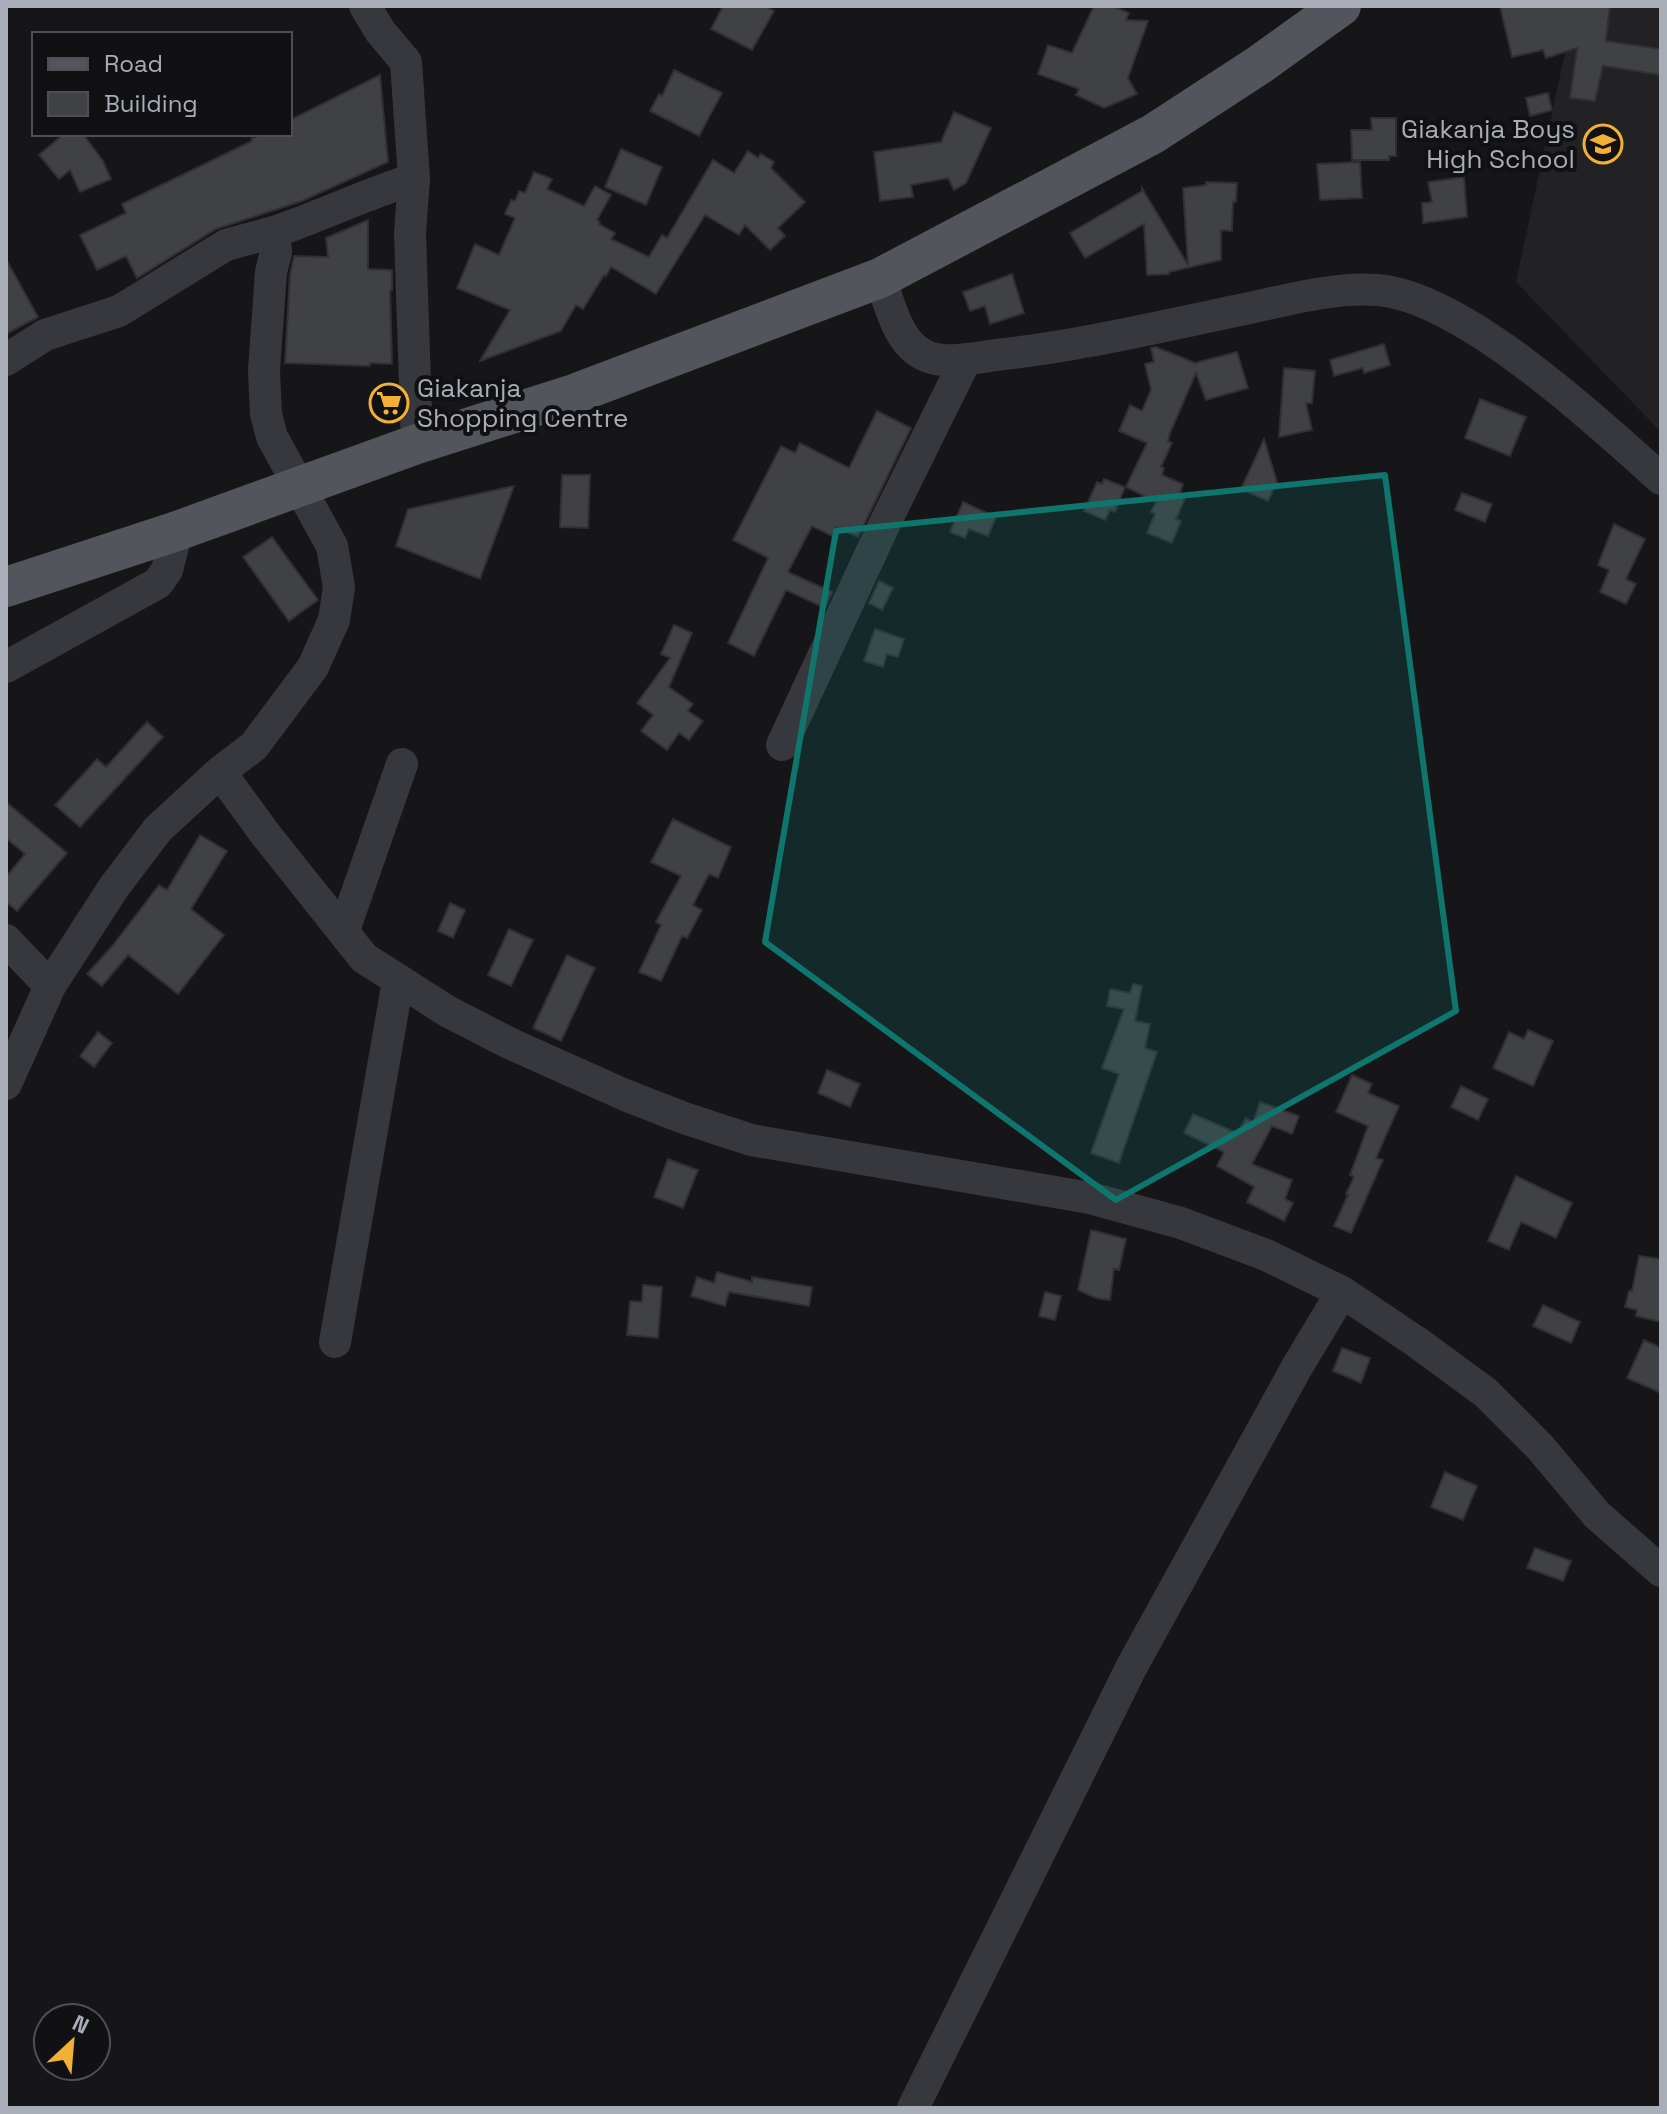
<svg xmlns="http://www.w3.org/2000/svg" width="1667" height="2114" font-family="'Space Grotesk',sans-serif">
	<rect width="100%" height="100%" fill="#161618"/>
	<path fill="#222225" d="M1575 6H1661V432L1516 282Z"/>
	<path fill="#404145" stroke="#303034" stroke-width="2" d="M723 6H765L774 11 752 50 711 29Z
		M1094 6H1113L1129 13 1126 20 1148 21 1128 78 1137 94 1104 108 1076 95 1079 89 1038 74 1048 45 1072 53Z
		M1500 6H1610L1606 41 1661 49V75L1603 66 1595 101 1570 98 1577 48 1546 58 1543 50 1512 57Z
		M674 70 722 93 699 136 650 111 659 94 662 96Z
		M380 75 388 162 302 201 216 229 137 278 126 256 97 270 80 235 126 213 122 204 252 141 251 139 261 134H290V120Z
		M1548 93 1552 110 1530 116 1526 98Z
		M954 112 991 128 966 183 954 190 948 178 911 185 913 197 880 201 874 152 941 142Z
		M1371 118H1396V156H1389V160H1352L1351 130H1372Z
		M64 134H83L103 161 111 179 80 192 70 170 59 179 39 155Z
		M621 149 662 167 646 205 605 187Z
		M748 151 758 158 761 154 774 162 771 168 805 202 778 228 785 236 770 250 745 225 739 235 705 215 656 294 611 267 606 276 604 275 583 309 576 305 561 331 480 361 510 310 457 288 475 244 499 255 515 218 505 214 511 200 515 201 519 191 525 193 534 172 552 179 547 189 584 206 595 186 611 195 597 220 600 222 599 224 615 233 611 239 649 257 662 235 667 238 713 160 734 173Z
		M1360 162 1362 198 1320 200 1317 164Z
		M1464 177 1467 217 1423 223 1422 203 1432 202 1428 182Z
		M1206 182 1237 183 1236 202H1233L1232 231 1221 230V260L1169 272V274L1147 275 1144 224 1085 258 1070 233 1142 191V188L1188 265 1183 188 1206 185Z
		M368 220V269L392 270V290H390L392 364 370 363V366L285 363 290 275 294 256 328 257 326 238Z
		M6 259 38 317 6 334Z
		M1012 274 1024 313 990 324 985 306 970 311 963 292Z
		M1384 344 1390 365 1364 373 1363 368 1334 376 1330 360Z
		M1156 347 1195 363 1237 352 1248 388 1206 400 1196 373 1170 433 1168 441 1172 443 1161 467 1164 468 1162 475 1183 484 1180 493 1186 496 1176 519 1181 521 1172 543 1147 533 1155 514 1151 512 1156 502 1126 487 1147 443 1119 431 1130 405 1142 411 1151 390 1145 364 1154 362 1151 348Z
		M1284 368 1315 371 1312 403H1306L1312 430 1279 437Z
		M1480 399 1526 417 1510 456 1465 438Z
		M877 411 911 428 858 537 836 527 832 536 812 526 788 572 832 592 825 608 786 590 754 656 728 643 768 558 733 540 781 446 795 453 800 443 849 468Z
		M1264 439 1277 482 1268 501 1241 489Z
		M562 475H590L588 528 560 527Z
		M1104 479 1125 487 1115 512 1110 510 1105 520 1084 511 1097 482 1102 484Z
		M514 486 480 579 396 546 408 509Z
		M1462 493 1492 504 1485 522 1455 510Z
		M963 502 996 517 988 536 969 529 965 538 950 532Z
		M1614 524 1645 539 1626 579 1636 584 1626 604 1600 592 1609 570 1598 565Z
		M272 537 318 600 289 621 243 557Z
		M879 581 893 588 882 610 869 603Z
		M674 625 692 633 669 687 693 704 688 711 703 721 689 740 679 733 667 750 641 731 653 715 637 703 670 658 661 654Z
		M875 629 904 639 898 657 887 654 883 667 864 661Z
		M147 722 163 737 80 827 55 805 97 759 106 767Z
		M6 802 67 853 17 911 6 902V877L25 854 6 838Z
		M673 819 731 847 718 878 709 874 693 905 702 910 687 938 682 936 661 981 639 972 661 925 656 922 681 876 651 862Z
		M200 835 227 851 191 909 224 935 178 994 128 955 102 986 87 974 113 945 159 885 167 890Z
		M450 903 465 910 453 938 438 931Z
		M509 929 533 940 511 986 488 975Z
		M567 955 595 968 561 1041 533 1028Z
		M1133 984 1142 986 1135 1021 1150 1024 1145 1048 1157 1052 1119 1163 1091 1153 1119 1074 1102 1068 1124 1009 1107 1006 1110 989 1130 993Z
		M1528 1030 1553 1041 1533 1086 1493 1068 1509 1032 1524 1039Z
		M98 1032 112 1043 94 1067 80 1056Z
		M827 1070 860 1084 850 1107 818 1093Z
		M1352 1075 1372 1084 1368 1093 1399 1106 1376 1158 1383 1160 1351 1233 1334 1226 1348 1195 1346 1194 1354 1177 1350 1175 1368 1126 1336 1112Z
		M1461 1086 1488 1099 1478 1120 1451 1107Z
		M1260 1102 1299 1116 1292 1134 1272 1126 1252 1164 1292 1180 1285 1199 1293 1203 1284 1221 1247 1202 1254 1187 1217 1166 1224 1152 1184 1133 1193 1114 1237 1133 1246 1118 1253 1122Z
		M668 1159 698 1170 683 1208 654 1197Z
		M1516 1176 1572 1203 1556 1238 1521 1222 1509 1250 1488 1241Z
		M1091 1230 1126 1239 1119 1270 1114 1269 1110 1300 1096 1298 1078 1290Z
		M1639 1256 1661 1259V1322L1636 1316 1637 1310 1625 1307 1629 1291H1632Z
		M717 1272 752 1282V1277L812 1287 809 1306 729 1292 725 1306 691 1296 697 1277 714 1283Z
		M643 1285 662 1287 658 1338 627 1335 630 1301 642 1302Z
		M1045 1292 1061 1296 1055 1320 1039 1316Z
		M1543 1305 1580 1322 1571 1343 1533 1326Z
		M1644 1340 1661 1348V1393L1627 1378Z
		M1342 1348 1370 1358 1361 1383 1333 1371Z
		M1445 1472 1477 1486 1463 1520 1431 1507Z
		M1535 1548 1571 1561 1563 1581 1527 1568Z"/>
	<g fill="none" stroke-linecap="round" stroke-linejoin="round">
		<path stroke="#37383d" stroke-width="32" d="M365 6 380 31 406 62 414 179 410 233 417 444
			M880 278C890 304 897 342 924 355 943 365 975 358 996 355 1080 346 1162 326 1245 309 1287 300 1334 287 1377 290 1462 296 1598 422 1661 479
			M6 360 45 335 119 311 226 245 274 232
			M6 667 158 583 167 570 177 531
			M782 745 885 523 966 359
			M220 772 266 835 364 958 447 1011 509 1043 625 1095 684 1118 751 1140 1090 1198 1181 1223 1266 1255 1342 1292 1418 1343 1486 1393 1540 1447 1597 1515 1661 1571
			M344 930 402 764
			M6 940 50 986
			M6 1084 50 986 114 887 158 829 220 772 254 746 313 667 334 620 339 587 332 546 272 437 266 414 264 370 271 272 276 252 274 232C321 216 366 194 414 179
			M335 1342 398 981
			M913 2108 1132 1666 1297 1367 1342 1292"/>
		<path stroke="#53555c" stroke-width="40" d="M6 587 177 531 417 444 574 394 880 278 1153 134 1259 65 1341 6"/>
	</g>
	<path fill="#0f766e" fill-opacity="0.2" stroke="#0f766e" stroke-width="6" stroke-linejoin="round" d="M1385 475 1456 1011 1116 1200 765 942 836 531Z"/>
	<defs>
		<g id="school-ring" transform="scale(2)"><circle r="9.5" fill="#111113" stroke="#f2b134" stroke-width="1.5"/><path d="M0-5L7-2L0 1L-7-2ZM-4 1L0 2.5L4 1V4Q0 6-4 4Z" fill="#f2b134"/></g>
		<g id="supermarket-ring" transform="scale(2)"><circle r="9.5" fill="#111113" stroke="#f2b134" stroke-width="1.5"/><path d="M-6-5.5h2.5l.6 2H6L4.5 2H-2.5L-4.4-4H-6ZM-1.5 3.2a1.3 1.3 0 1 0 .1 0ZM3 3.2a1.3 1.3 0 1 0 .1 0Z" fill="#f2b134"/></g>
	</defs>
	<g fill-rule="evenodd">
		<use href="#school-ring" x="1603" y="144"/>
		<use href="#supermarket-ring" x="389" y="403"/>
	</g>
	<g text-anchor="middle" stroke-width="8" stroke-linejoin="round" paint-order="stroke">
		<g font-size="26" fill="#a8adb8" stroke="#111113" text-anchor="end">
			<text x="1575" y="138">Giakanja Boys<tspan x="1575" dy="30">High School</tspan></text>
			<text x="417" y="397" text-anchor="start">Giakanja<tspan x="417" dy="30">Shopping Centre</tspan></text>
		</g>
	</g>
	<rect width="1667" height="2114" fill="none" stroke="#a8adb8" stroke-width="16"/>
	<rect x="32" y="32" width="260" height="104" fill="#111113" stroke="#4d4f55" stroke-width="2"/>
	<rect x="48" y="58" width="40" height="12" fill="#53555c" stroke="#4d4f55" stroke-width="2"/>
	<text x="104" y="72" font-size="24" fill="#a8adb8">Road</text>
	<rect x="48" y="92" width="40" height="24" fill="#404145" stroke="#4d4f55" stroke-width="2"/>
	<text x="104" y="112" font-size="24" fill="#a8adb8">Building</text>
	<g transform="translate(72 2042) rotate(26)"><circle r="38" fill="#111113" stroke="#4d4f55" stroke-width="2"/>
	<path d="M0-6L14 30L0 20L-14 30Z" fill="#f2b134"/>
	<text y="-12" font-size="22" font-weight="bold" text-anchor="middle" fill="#a8adb8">N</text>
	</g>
</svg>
